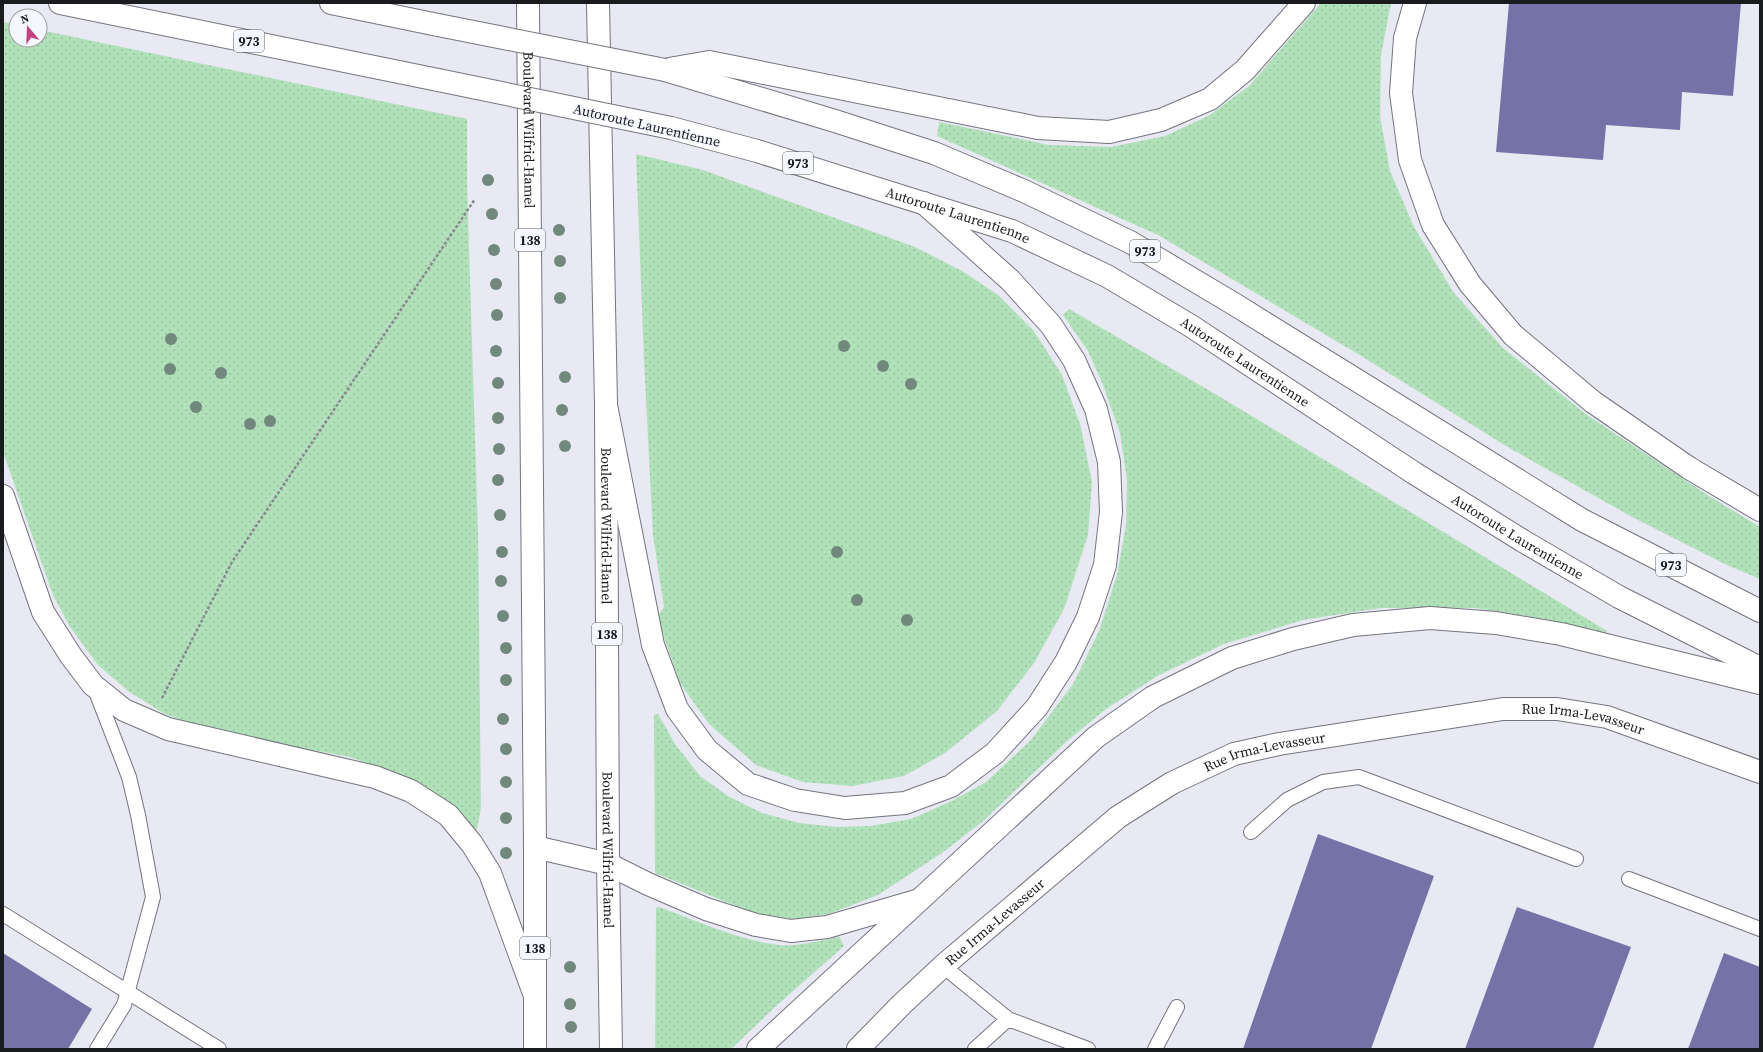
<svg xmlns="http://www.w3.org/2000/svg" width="1763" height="1052" font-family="'Source Serif 4',serif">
	<defs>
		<pattern id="grass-dots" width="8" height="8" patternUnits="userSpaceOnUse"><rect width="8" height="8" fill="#b0e1b9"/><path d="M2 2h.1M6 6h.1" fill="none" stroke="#97c09f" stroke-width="1.8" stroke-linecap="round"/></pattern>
	</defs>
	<rect width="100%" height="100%" fill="#e8e9f3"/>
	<path fill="url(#grass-dots)" d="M1321 3H1391L1381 55 1380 117 1390 171 1414 227 1454 293 1503 348 1587 415 1709 496 1760 527V579L1727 565 1634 518 1506 446 1358 354 1158 235 937 136 939 122 1049 145 1111 147 1165 136 1210 115 1249 86Z
		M3 22 16 25V40H40V30L467 119V185L478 533 481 808 476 834 445 803 404 776 350 757 208 730 165 714 128 691 98 665 70 627 53 595 3 452Z
		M636 154 703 170 915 247 962 271 998 295 1033 330 1062 375 1080 424 1092 482 1088 535 1064 609 1034 663 997 711 945 753 904 776 852 786 803 782 756 765 709 724 680 683 657 617 664 607 653 535 644 360Z
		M1069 309 1217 395 1607 631 1605 636 1545 619 1475 608H1381L1303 620 1224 644 1159 675 1106 709 1066 742 982 822 942 853 878 895 829 914 794 919 756 914 655 873 654 715 658 714 675 744 700 776 728 796 762 813 799 823 836 827 871 826 911 819 952 801 986 782 1031 740 1073 684 1099 631 1117 575 1126 525 1127 480 1120 433 1103 385 1088 351 1063 315Z
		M659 907C698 921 737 940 779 945 794 947 824 941 839 936L844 946 775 1007 731 1049H655L656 908Z"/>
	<path fill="#7472a7" d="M1509 3H1741L1733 96 1682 92 1680 130 1606 125 1603 160 1496 152Z
		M1318 834 1434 876 1371 1049H1243Z
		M1517 907 1631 947 1593 1049H1465Z
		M3 953 92 1009 68 1049H3Z
		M1724 953 1760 967V1049H1688Z"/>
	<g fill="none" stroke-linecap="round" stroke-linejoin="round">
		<g stroke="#74757e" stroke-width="16">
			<path id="lane" d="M95 689 129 777 138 815 153 897 124 1005 97 1049
				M1251 832 1287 800 1323 782 1359 777 1576 859
				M1629 879 1760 929
				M3 914 219 1049
				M943 966 1008 1019
				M975 1049 1008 1019 1088 1049
				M1155 1049 1177 1007"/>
		</g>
		<g stroke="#74757e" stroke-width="24">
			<g id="street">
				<path id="s1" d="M858 1049 902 1004 943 966 1118 817 1172 783 1234 754 1279 744 1503 709H1557L1607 717 1760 772"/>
			</g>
		</g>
		<g stroke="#74757e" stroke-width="24">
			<g id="primary">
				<path id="s2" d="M528 3 535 847V1049"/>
				<path id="s3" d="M598 3 606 405 608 864 611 1049"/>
			</g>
		</g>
		<g stroke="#74757e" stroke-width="24">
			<g id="highway">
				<path d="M60 3 438 80"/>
				<path d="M331 3 438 25"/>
				<path d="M1415 3 1405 38 1401 93 1410 160 1433 225 1470 284 1513 335 1593 402 1689 468 1760 510"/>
				<path d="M669 69 709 62 1038 128 1109 132 1161 120 1210 99 1245 70 1304 3"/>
				<path d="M665 70 835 121 934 153 1024 191 1130 242 1234 304 1582 520 1760 611"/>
				<path id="s4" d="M671 128 757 151 1012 231 1107 276 1191 326 1414 473 1523 541 1619 597 1760 668"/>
				<path d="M606 405 653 645 677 709 707 750 748 784 795 800 845 808 905 803 951 786 995 753 1037 707 1066 662 1088 617 1105 565 1111 512 1109 462 1096 409 1074 360 1051 325 1010 280 924 203"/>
				<path d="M3 496 43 612 71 656 93 685 124 710 168 729 375 777 411 791 448 815 472 844 490 873 535 996"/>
				<path d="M535 847 608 864 648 884 706 909 756 925 791 931 827 927 916 901"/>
				<path d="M758 1049 1096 737 1153 697 1232 658 1293 639 1353 625 1430 618 1496 623 1561 634 1760 683"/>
			</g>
		</g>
		<path stroke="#888990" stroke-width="2.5" stroke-dasharray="3 2" stroke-linecap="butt" d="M162 698 232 562 475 199"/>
		<use href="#lane" stroke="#fff" stroke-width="14"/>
		<use href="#street" stroke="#fff" stroke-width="22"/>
		<use href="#primary" stroke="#fff" stroke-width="22"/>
		<use href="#highway" stroke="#fff" stroke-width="22"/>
		<g stroke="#74757e" stroke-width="24" stroke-linecap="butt">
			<path id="highway-bridge" d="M438 25 665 70
				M438 80 671 128"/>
		</g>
		<use href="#highway-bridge" stroke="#fff" stroke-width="22"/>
	</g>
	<g fill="#71887d">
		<circle cx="488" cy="180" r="6"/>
		<circle cx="492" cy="214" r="6"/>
		<circle cx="559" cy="230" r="6"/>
		<circle cx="494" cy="250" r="6"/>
		<circle cx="560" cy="261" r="6"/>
		<circle cx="496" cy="284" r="6"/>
		<circle cx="560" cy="298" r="6"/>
		<circle cx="497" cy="315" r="6"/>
		<circle cx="171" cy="339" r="6"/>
		<circle cx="844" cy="346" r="6"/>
		<circle cx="496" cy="351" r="6"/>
		<circle cx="883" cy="366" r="6"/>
		<circle cx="170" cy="369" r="6"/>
		<circle cx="221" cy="373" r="6"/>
		<circle cx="565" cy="377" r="6"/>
		<circle cx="498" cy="383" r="6"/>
		<circle cx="911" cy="384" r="6"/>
		<circle cx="196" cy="407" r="6"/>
		<circle cx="562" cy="410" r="6"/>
		<circle cx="498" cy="418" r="6"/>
		<circle cx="270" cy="421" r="6"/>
		<circle cx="250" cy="424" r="6"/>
		<circle cx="565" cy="446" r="6"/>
		<circle cx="499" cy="449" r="6"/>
		<circle cx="498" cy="480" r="6"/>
		<circle cx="500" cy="515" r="6"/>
		<circle cx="502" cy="552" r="6"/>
		<circle cx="837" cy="552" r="6"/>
		<circle cx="501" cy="581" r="6"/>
		<circle cx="857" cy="600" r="6"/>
		<circle cx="503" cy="616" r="6"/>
		<circle cx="907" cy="620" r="6"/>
		<circle cx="506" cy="648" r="6"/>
		<circle cx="506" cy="680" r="6"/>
		<circle cx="503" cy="719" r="6"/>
		<circle cx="506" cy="749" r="6"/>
		<circle cx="506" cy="782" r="6"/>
		<circle cx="506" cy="818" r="6"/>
		<circle cx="506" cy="853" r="6"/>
		<circle cx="570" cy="967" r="6"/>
		<circle cx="570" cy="1004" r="6"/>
		<circle cx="571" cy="1027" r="6"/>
	</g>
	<g text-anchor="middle" stroke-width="3" stroke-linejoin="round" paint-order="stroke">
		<g fill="#f5f7fe" stroke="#5c5d61" stroke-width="1">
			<rect x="234" y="30" width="30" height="22" rx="3"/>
			<rect x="783" y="152" width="30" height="22" rx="3"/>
			<rect x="515" y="229" width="30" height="22" rx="3"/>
			<rect x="1130" y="240" width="30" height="22" rx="3"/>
			<rect x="1656" y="554" width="30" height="22" rx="3"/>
			<rect x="592" y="623" width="30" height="22" rx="3"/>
			<rect x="520" y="937" width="30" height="22" rx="3"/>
		</g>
		<g font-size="13" font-weight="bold" fill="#1a1b1e">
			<text x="249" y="46">973</text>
			<text x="798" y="168">973</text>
			<text x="530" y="245">138</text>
			<text x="1145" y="256">973</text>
			<text x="1671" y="570">973</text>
			<text x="607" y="639">138</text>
			<text x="535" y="953">138</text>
		</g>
		<g font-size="14" fill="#1a1b1e" stroke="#f5f7fe">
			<text transform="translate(647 125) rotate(13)" y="5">Autoroute Laurentienne</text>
			<text dy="5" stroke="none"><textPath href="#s2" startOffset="127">Boulevard Wilfrid-Hamel</textPath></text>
			<text dy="5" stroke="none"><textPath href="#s4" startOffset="300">Autoroute Laurentienne</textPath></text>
			<text dy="5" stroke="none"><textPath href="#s4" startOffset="624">Autoroute Laurentienne</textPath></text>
			<text dy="5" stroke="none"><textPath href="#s3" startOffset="523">Boulevard Wilfrid-Hamel</textPath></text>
			<text dy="5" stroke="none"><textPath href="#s4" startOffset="948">Autoroute Laurentienne</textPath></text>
			<text dy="5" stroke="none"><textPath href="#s1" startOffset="835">Rue Irma-Levasseur</textPath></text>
			<text dy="5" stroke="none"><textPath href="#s1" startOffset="511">Rue Irma-Levasseur</textPath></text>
			<text dy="5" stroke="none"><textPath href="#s3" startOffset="847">Boulevard Wilfrid-Hamel</textPath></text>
			<text dy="5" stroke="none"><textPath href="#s1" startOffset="187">Rue Irma-Levasseur</textPath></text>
		</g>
	</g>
	<rect width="1763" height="1052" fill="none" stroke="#1a1b1e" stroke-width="8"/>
	<g transform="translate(28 28) rotate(341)"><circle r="19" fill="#f5f7fe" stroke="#9d9fa4"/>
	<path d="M0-3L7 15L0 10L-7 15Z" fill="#c43e80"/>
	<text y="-6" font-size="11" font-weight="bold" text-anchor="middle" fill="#1a1b1e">N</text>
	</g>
</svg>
